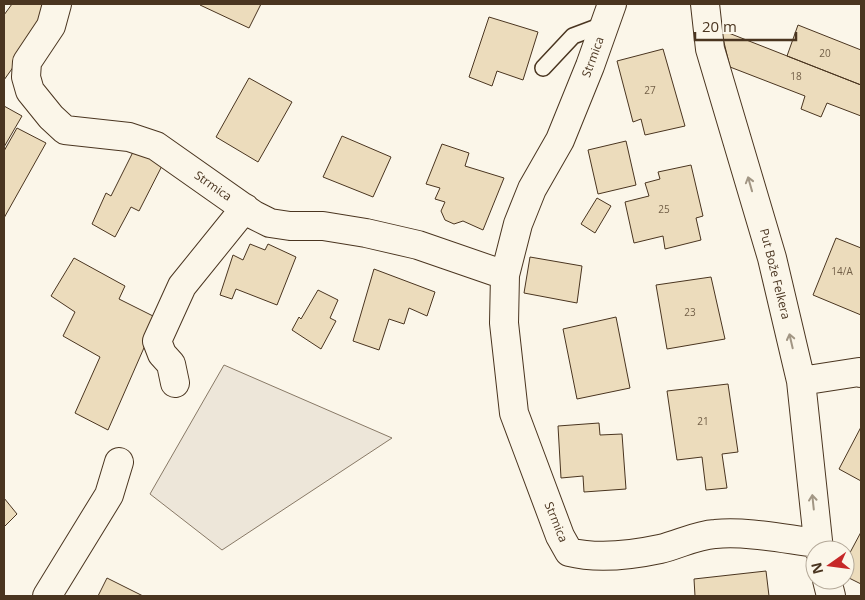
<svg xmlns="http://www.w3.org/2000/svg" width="865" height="600" font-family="'Open Sans',sans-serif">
	<rect width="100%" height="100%" fill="#fbf6e9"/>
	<path fill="#ede6d9" stroke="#887966" d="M224 365 392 438 222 550 150 494Z"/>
	<path fill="#ecdcbc" stroke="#4a3520" d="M12 4H44L51 14 4 80V15Z
		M201 4H261L249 28 200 5Z
		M489 17 538 32 523 80 497 71 492 86 469 77Z
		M798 25 861 50V85L787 56Z
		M721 30 861 85V116L827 103 821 117 801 109 805 96 730 67Z
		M663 49 685 126 645 135 641 119 633 122 617 61Z
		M249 78 292 102 258 162 216 137Z
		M4 106 22 116 4 147Z
		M17 128 46 143 4 218V151Z
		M342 136 391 157 373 197 323 177Z
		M626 141 636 185 598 194 588 150Z
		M137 144 166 158 139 211 131 207 115 237 92 224 106 193 111 196Z
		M442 144 469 153 465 166 504 178 483 230 463 221 454 224 445 220 441 211 445 202 435 199 440 188 426 184Z
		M691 165 703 216 696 218 701 240 665 249 663 236 634 243 625 202 649 196 645 183 660 179 658 172Z
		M597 198 611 206 595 233 581 224Z
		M836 238 861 248V315L813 295Z
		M250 244 265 250 268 244 296 257 277 305 236 289 232 299 220 295 233 255 243 260Z
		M530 257 582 266 577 303 524 293Z
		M74 258 125 286 119 299 157 318 108 430 75 413 100 357 63 336 75 312 51 296Z
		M374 269 435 292 427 316 409 308 404 324 389 319 379 350 353 341Z
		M711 277 725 339 667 349 656 285Z
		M318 290 338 300 330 318 336 321 321 349 292 330 299 317 301 319Z
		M616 317 630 388 577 399 563 329Z
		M728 384 738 452 722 454 727 488 706 490 702 457 677 460 667 391Z
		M599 423 600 435 622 434 626 489 584 492 583 476 561 478 558 426Z
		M861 427V481L839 469Z
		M4 498 17 514 4 527Z
		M861 532V584L845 576V562Z
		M766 571 769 596H695L694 579Z
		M107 578 143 596H98Z"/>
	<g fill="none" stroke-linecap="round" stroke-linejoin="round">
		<g stroke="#4a3520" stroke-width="18">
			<path id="service" d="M543 68 573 36 605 24"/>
		</g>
		<g stroke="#4a3520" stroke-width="30">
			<path id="minor" d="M57 4 51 26 27 62 26 77 30 91 51 117 65 130 129 137 156 146 254 215 270 223 290 226H323L366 233 418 245 505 275
				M612 4 590 66 560 140 532 189 518 224 505 275 504 323 514 413 560 536 569 552C597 559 632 555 660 549 678 545 696 535 715 534 748 531 784 539 817 543
				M705 4 710 49 772 258 801 381 819 550
				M801 381 859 372 861 373
				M175 383 171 364 162 354 157 341 182 286 245 208
				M827 580 831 596
				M47 596 109 495 119 462"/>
		</g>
		<use href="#service" stroke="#fbf6e9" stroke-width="15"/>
		<use href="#minor" stroke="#fbf6e9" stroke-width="28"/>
	</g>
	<defs><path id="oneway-shaft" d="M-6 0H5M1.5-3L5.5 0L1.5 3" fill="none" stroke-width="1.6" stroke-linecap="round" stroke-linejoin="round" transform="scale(1.25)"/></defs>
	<g stroke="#a29684">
		<use href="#oneway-shaft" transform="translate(750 184) rotate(-106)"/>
		<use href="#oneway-shaft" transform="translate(791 341) rotate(-103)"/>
		<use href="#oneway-shaft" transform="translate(813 502) rotate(-96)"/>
	</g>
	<g text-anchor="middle" stroke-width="4" stroke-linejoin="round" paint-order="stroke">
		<g font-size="10" fill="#725f47">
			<text x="825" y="57">20</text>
			<text x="796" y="80">18</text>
			<text x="650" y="94">27</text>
			<text x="664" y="213">25</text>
			<text x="842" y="275">14/A</text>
			<text x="690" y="316">23</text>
			<text x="703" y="425">21</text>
		</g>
		<g font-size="12" fill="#4a3520" stroke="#fbf6e9">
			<text transform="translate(593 57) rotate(-70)" y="4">Strmica</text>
			<text transform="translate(213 186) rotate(35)" y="4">Strmica</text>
			<text transform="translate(775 274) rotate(76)" y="4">Put Bože Felkera</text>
			<text transform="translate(556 522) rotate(68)" y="4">Strmica</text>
		</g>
	</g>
	<rect width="865" height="600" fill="none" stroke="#4a3520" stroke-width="10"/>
	<g transform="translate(830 565) rotate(256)"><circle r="24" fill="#fbf6e9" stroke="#b4a999"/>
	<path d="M0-4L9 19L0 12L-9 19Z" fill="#c62828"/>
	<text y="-8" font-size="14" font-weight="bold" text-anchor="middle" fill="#4a3520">N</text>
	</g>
	<path d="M695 32v8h101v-8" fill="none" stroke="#4a3520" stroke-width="2.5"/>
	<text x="702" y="32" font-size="15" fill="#4a3520" stroke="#fbf6e9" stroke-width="4" paint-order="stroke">20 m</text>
</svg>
